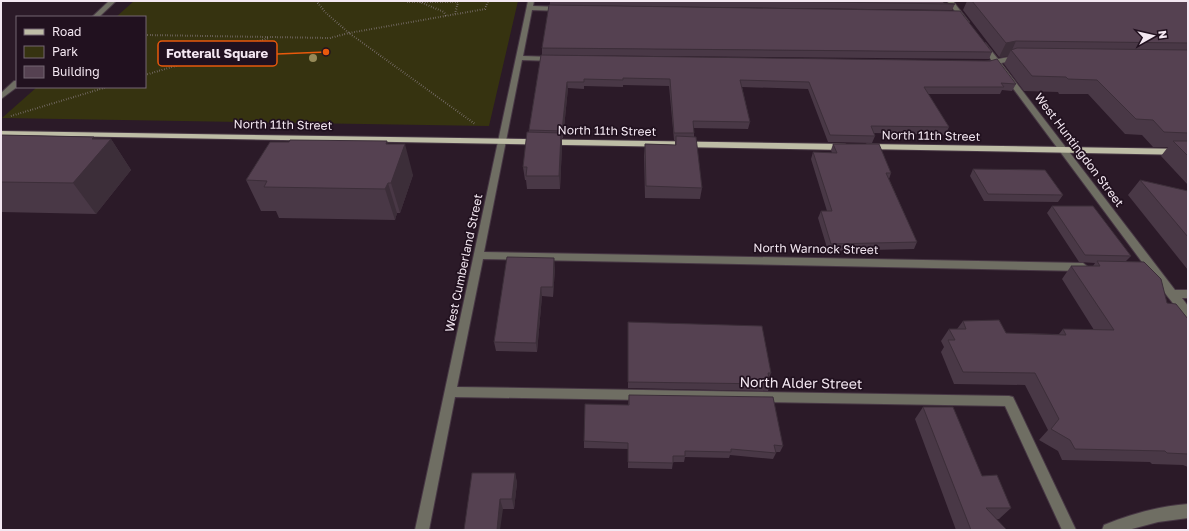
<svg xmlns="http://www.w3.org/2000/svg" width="1189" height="531" font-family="'Golos Text',sans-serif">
	<rect width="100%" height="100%" fill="#2b1a28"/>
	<path fill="#363310" d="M134 1H518L489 126 2 118 37 87H145V17H116Z"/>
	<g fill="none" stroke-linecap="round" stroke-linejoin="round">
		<g stroke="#473744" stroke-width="2">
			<path id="minor" d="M109 1H116L99 17H92Z
				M528 1H534L533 6 562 7 565 9 562 11 532 10 523 56 553 57 557 59 553 61 522 60 484 252 1083 263 1088 267 1083 271 483 259 457 387 1009 396 1013 397 1076 530H1062L1005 406 455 397 429 530H415Z
				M947 1H953L969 22 968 23H964Z
				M981 43H985L998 59 1009 57 1020 58V60L1001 63 1175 290H1188V298H1182L1188 306V318L1184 317 1168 297 995 64 984 66V62L992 61 980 44Z
				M14 81H17V87L1 99V93Z
				M1188 504V518L1158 522 1128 530H1102L1104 525C1131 514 1159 506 1188 504Z"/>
		</g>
		<g stroke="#473744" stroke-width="2">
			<path id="major" d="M1 131 845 144 849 147 845 150 1 135Z
				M867 144 1188 149V155L864 149 863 147Z"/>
		</g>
		<path stroke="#978995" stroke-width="2" stroke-dasharray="0.5 2" stroke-linecap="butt" d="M316 1 326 13 349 33 475 124
			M407 2H420L444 12 446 16
			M420 2H458L455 14
			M145 35 330 38 349 33 485 9 488 1
			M145 75 269 38
			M11 116 107 87"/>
		<use href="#minor" fill="#6f6e63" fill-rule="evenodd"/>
		<use href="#major" fill="#bebda6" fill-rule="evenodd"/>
	</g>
	<circle fill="#968a58" cx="313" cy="58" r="4"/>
	<path fill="#493846" d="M550 1H942L944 3 955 4 952 10 550 5Z
		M967 1H1188V185L1161 156 1168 147H1153L1142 135 1125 134 1088 94H1059L1058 92 1024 91 1004 64 1008 56 999 57 963 10Z
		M542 48 992 52 989 59 542 55Z
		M541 55 1016 84 1012 91 1002 90 1000 94H928L949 127 945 135 874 133 875 136 872 143 828 142 808 89 742 87 750 122 748 129 693 128 694 133V137L702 188 700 199 645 198 644 156 645 144 675 145V140H674L669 86 623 85V87L584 86V89L568 88 563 138H562V146L560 189H527L526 180H525L523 167Z
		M1 135 111 139 131 170 96 214 1 212Z
		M387 144 413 175 400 213H397L395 220 279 218 276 211H261L246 180Z
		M833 144 891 173 889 179 917 242 914 249 828 251 818 218 821 211H827L811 159 813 152 832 153 831 150Z
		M973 169 1063 195 1058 202 984 201 970 176Z
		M1140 180 1188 191V270L1128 195Z
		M1052 206 1131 256 1126 261 1167 303 1188 319V467L1183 465 1152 464 1150 462 1062 460 1058 451 1039 440 1048 430 1025 385 954 384 941 352 944 347 941 341 949 329H957L963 321 1006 333 1059 334 1063 329 1094 330 1062 279 1071 266H1093L1095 263 1079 262 1047 213Z
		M555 268 553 297 542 296 537 352 496 351 494 342Z
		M628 322 771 373 769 378 770 384 768 391 628 388Z
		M629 395 783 446 780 452H776V453L773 459 730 455 729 458 685 457 684 462H673L672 469 628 468V449L584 448V441L628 405Z
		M923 407 982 476 1011 508 999 519H996L1005 530H956L915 419Z
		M515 473 517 483 514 509H503L464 530Z"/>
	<path fill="#3c2e39" d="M1016 41 1012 50H1011L1008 56 999 57 1006 43Z
		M567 82 568 88 563 138 562 131Z
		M561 133 562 146 560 189 559 176Z
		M94 137 103 149 111 139 131 170 96 214 73 183 92 139Z
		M387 141 395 171 405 144 413 175 400 213 391 183 386 144Z
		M388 183 397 213 395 220 385 189Z
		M554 258 555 268 553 297V287Z
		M541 287 542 296 537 352 536 343Z
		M515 473 517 483 514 509 512 499Z
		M500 499 503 509 500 530H497Z"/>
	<path fill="#554151" stroke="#3c2e39" d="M757 1H942L944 3 955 4Z
		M972 1H1188V43L1016 41 1006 43Z
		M549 5 960 11 992 52 542 48Z
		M1017 48 1188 50V133L1164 132 1153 120 1136 119 1097 80 1068 79 1066 77 1032 76 1011 50Z
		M541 55 990 61 997 59 1016 84 1001 83 1004 87H924L949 127 871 126 875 136 830 135 809 82 740 80 750 122 693 121 694 133H674L670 79 623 78V80L584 79V82H567L562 131 529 130Z
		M527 132 561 133 559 176H526L527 167H523Z
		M1 135 94 137 92 139H111L73 183 1 182Z
		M676 136 696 137 702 188 646 186 645 144 676 145Z
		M290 140 387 141 386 144H405L391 183H388L385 189 264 187 267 181 246 180 270 142H289Z
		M1173 141H1188V156Z
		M833 144H879L891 173H886L917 242 831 244 821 211H832L813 152 837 153Z
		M973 169 1045 170 1063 195 988 194Z
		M1140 180 1188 191V237Z
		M1052 206H1093L1131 256 1085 255Z
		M507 257 554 258 553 287H541L536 343 494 342Z
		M1097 261 1144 262 1161 279 1167 303 1176 304 1188 319V454L1167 453 1165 451 1075 449 1070 440 1051 429 1059 419 1035 373 963 372 948 340H955L949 329H966L963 321 999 320 1006 333 1066 335 1063 329 1114 330 1071 266H1100Z
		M628 322 762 326 771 373H768L770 384 628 382Z
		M629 395 773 397 783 446 774 445 776 453 731 449V452L685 451V456H673V463L628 462V443L584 441 585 404 629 405Z
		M923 407H953L982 476 997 475 1011 508H986L1006 529 1005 530H971Z
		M472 473H515L512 499H500L497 530H464Z"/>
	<g text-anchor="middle" stroke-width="3.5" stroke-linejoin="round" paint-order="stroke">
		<g font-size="12" fill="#f3e7f1" stroke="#21111f">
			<text transform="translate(283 125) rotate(1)" y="4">North 11th Street</text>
			<text transform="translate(607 131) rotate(1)" y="4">North 11th Street</text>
			<text transform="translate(931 136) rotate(1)" y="4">North 11th Street</text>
			<text transform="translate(1079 150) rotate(53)" y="4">West Huntingdon Street</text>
			<text transform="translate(816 249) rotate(1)" y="4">North Warnock Street</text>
			<text transform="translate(464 263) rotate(-78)" y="4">West Cumberland Street</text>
		</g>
		<g font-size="14" fill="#f3e7f1" stroke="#21111f">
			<text transform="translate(801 383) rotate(1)" y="5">North Alder Street</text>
		</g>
	</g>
	<path fill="none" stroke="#e8590c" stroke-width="1.5" d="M326 52L277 54"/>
	<circle fill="#e8590c" stroke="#21111f" stroke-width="1.5" cx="326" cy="52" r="4"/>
	<rect fill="#21111f" stroke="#e8590c" stroke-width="1.5" x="158" y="41" width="119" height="25" rx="4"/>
	<g font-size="13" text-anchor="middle" font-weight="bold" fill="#f3e7f1">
		<text x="217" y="58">Fotterall Square</text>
	</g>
	<rect width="1189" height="531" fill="none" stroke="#f3e7f1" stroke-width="4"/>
	<rect x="16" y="16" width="130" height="72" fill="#21111f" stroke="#756773"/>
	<rect x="24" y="29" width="20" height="6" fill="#bebda6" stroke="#756773"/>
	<text x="52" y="36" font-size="12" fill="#f3e7f1">Road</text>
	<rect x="24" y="46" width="20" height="12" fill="#363310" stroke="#756773"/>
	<text x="52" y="56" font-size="12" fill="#f3e7f1">Park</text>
	<rect x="24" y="66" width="20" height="12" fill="#554151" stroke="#756773"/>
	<text x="52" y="76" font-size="12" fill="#f3e7f1">Building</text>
	<g transform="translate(1153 36) rotate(82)" stroke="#21111f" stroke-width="3" paint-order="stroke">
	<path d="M0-3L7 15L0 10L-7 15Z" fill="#f3e7f1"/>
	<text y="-6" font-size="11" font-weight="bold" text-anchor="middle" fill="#f3e7f1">N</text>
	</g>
</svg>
